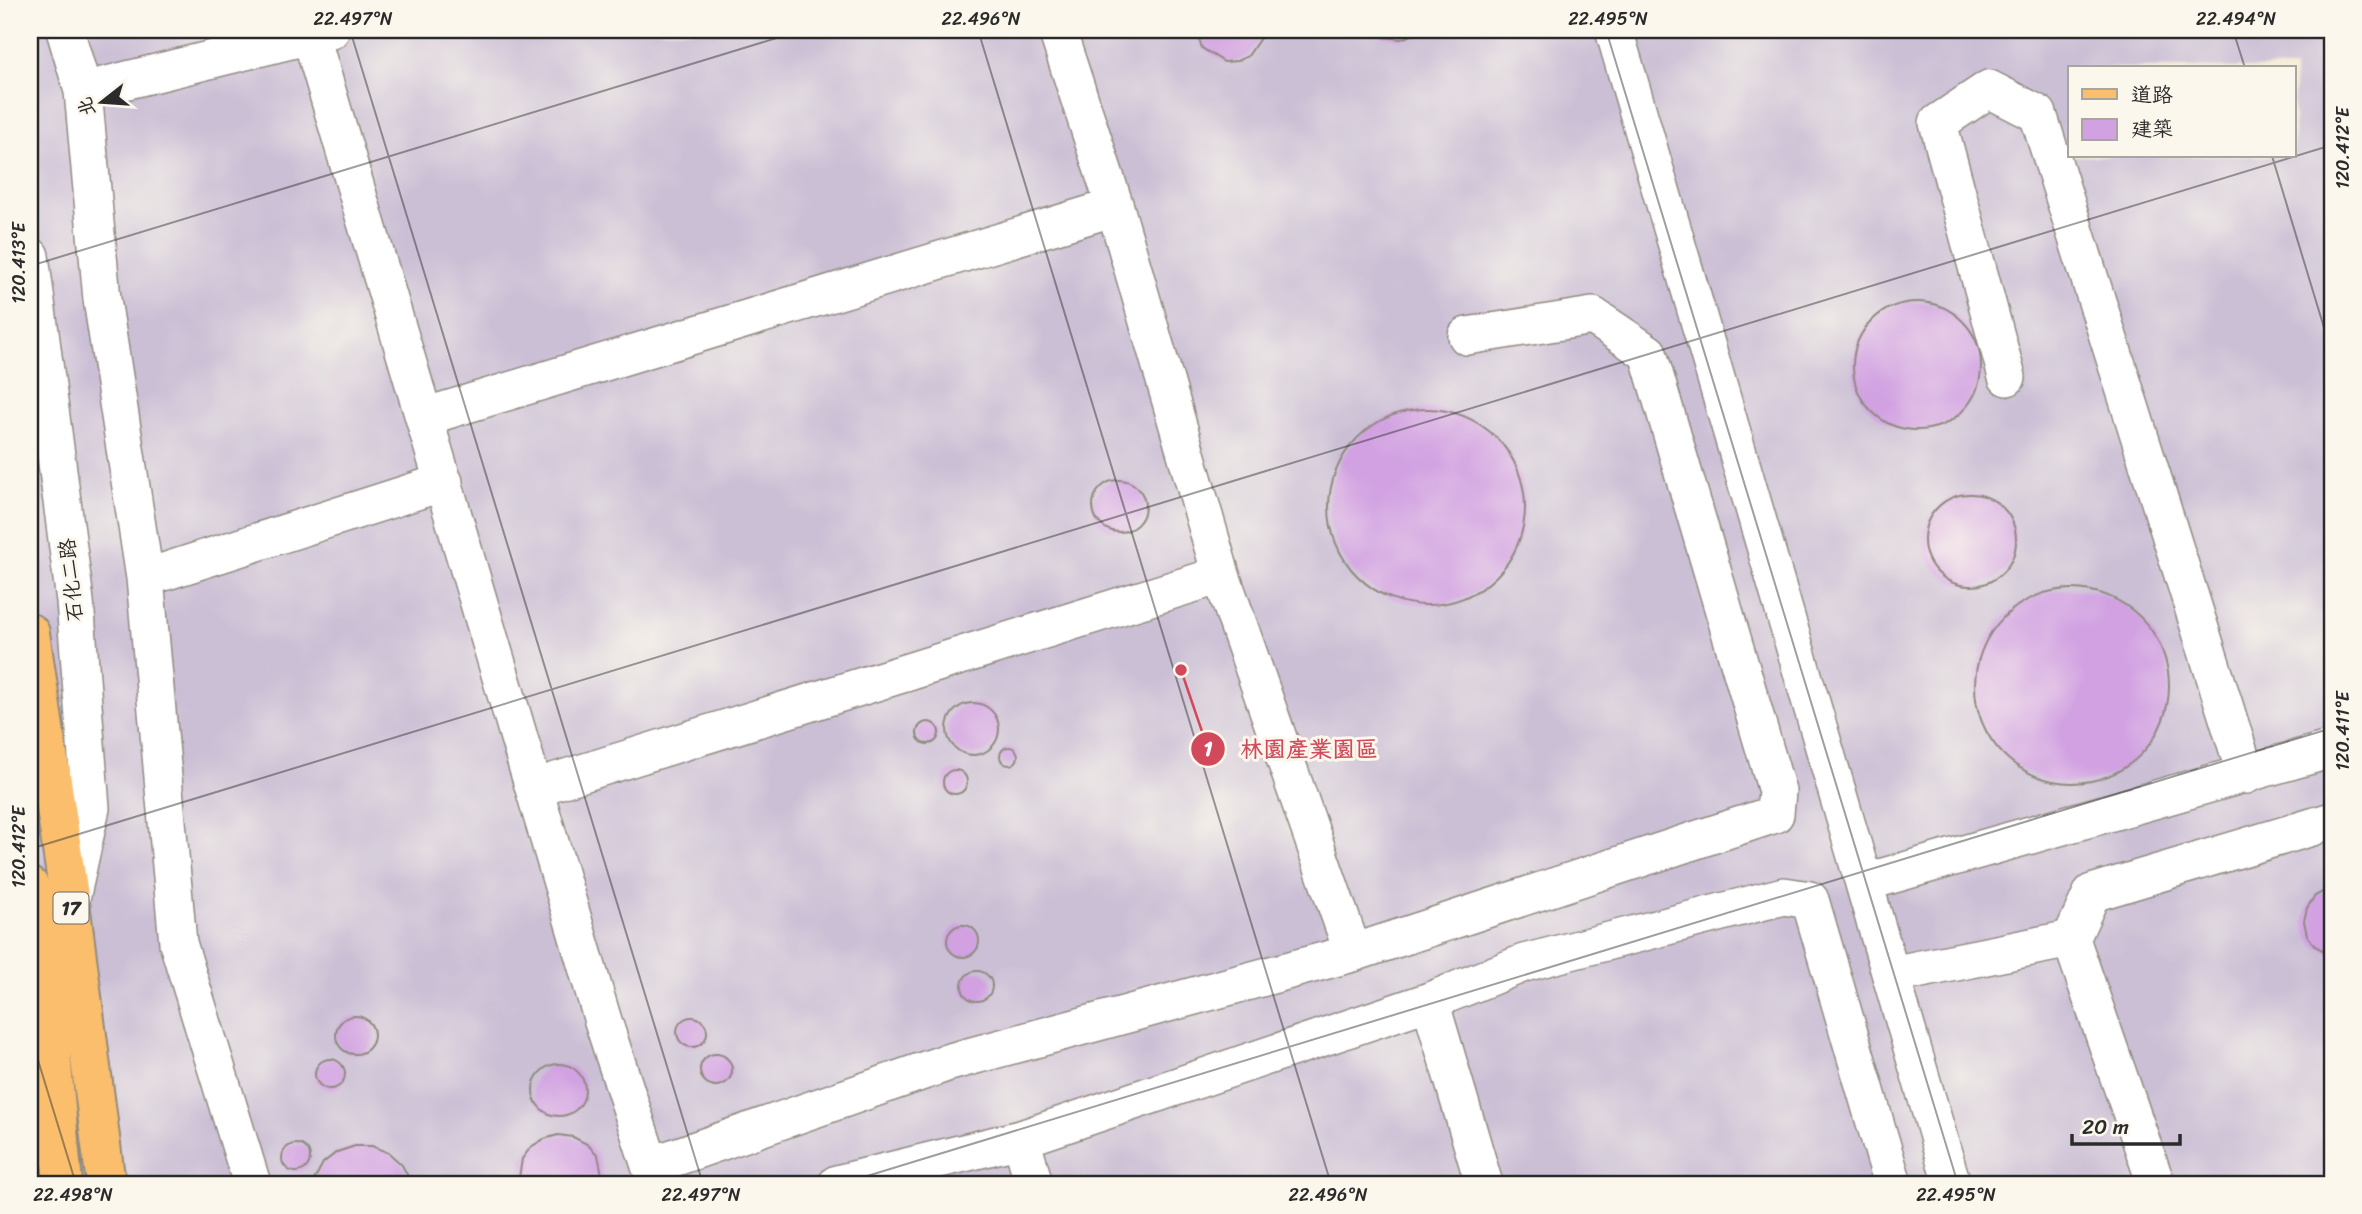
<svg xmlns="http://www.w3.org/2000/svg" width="2362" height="1214" font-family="Sriracha,'LXGW WenKai TC',sans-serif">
	<rect width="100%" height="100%" fill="#fbf7ec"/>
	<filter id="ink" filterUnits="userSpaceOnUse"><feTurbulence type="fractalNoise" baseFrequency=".0143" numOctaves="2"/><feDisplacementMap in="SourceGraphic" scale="14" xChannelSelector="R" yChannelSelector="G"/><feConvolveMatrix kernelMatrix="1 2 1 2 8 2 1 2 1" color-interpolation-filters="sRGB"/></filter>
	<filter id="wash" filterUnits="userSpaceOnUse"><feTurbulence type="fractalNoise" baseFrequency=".00686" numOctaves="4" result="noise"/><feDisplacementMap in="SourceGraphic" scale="28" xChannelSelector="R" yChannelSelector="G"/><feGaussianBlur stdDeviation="1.57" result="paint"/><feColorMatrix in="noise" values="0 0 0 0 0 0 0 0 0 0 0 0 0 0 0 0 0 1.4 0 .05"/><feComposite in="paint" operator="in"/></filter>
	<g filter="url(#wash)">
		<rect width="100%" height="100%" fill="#f5ead4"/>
		<path fill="#cbbfd5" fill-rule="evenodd" d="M30 30H2332V1184H30ZM2070 68H2294V156H2070Z"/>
		<g id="blocks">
			<path fill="#d1a1e2" d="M1196 30H1262V35L1248 56 1237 61 1224 62 1202 48Z
				M1368 30H1426L1401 39 1384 37Z
				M1853 366a64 64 0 1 1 128 0a64 64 0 1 1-128 0Z
				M1329 507a98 98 0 1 1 196 0a98 98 0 1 1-196 0Z
				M1093 506a26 26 0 1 1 52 0a26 26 0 1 1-52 0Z
				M1924 540a46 46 0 1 1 92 0a46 46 0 1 1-92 0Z
				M2332 556V598L2327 583V568Z
				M1975 686a97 97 0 1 1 194 0a97 97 0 1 1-194 0Z
				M947 729a26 26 0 1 1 52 0a26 26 0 1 1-52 0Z
				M917 733a11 11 0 1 1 22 0a11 11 0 1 1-22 0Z
				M1000 756a9 9 0 1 1 18 0a9 9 0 1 1-18 0Z
				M943 782a12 12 0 1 1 24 0a12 12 0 1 1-24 0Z
				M2332 887V955L2315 946 2307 935 2304 921 2307 908 2315 896Z
				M947 941a16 16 0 1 1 32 0a16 16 0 1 1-32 0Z
				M962 986a15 15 0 1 1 30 0a15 15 0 1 1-30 0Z
				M336 1035a19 19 0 1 1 38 0a19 19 0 1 1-38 0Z
				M677 1032a15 15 0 1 1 30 0a15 15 0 1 1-30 0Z
				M700 1070a16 16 0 1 1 32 0a16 16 0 1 1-32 0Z
				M315 1074a15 15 0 1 1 30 0a15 15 0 1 1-30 0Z
				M533 1090a26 26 0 1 1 52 0a26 26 0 1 1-52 0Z
				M558 1135 573 1137 587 1144 598 1155 604 1184H518L522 1159 531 1147 544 1139Z
				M282 1158a14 14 0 1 1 28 0a14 14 0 1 1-28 0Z
				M355 1146H372L389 1153 402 1165 412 1184H312L323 1163 337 1152Z"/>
		</g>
	</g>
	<g filter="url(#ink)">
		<use href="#blocks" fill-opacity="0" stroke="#908a80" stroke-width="2"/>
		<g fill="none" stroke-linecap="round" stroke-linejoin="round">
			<g stroke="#908a80" stroke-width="40">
				<path id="minor" d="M65 30 83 91 102 299 145 578 178 943 252 1184
					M309 30 603 1021 656 1184
					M1057 30 1115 207 1221 575 1353 953
					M1614 30 1952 1184
					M83 91 331 30
					M30 256 75 601 91 808 71 899
					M2007 377 1938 123 1989 89 2038 114 2246 775
					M424 417 1115 207
					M145 578 444 482
					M534 788 1221 575
					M1866 882 2332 749
					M2071 939 2156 1184
					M1891 975 2071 939 2092 893 2332 821
					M1430 1001 1484 1184
					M1021 1139 1034 1184
					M650 1166 946 1063 1353 953 1775 814 1777 791 1648 353 1593 316 1467 336
					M837 1184 1021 1139 1430 1001 1524 963 1784 896 1810 900 1893 1184"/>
			</g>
			<g stroke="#908a80" stroke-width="42">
				<path id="major" d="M30 633 70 903 106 1184
					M30 887 41 946 63 1184"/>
			</g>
			<use href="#minor" stroke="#fff" stroke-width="37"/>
			<use href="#major" stroke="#fabe6d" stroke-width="38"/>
		</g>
	</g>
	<path fill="none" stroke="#2b2b2b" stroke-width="2" stroke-opacity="0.45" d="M350 30 703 1184M978 30 1331 1184M1606 30 1958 1184M2233 30 2245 68M2272 156 2332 354M30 266 803 30M30 849 2332 145M30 1034 76 1184M841 1184 2332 728"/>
	<g text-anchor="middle" stroke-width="6" stroke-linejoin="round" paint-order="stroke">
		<rect fill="#fbf7ec" stroke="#696865" stroke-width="2" x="53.5" y="892.5" width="35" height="31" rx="5"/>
		<g font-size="19" font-weight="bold" fill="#2b2b2b">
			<text x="71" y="915">17</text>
		</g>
		<g font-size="21" fill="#2b2b2b" stroke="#fbf7ec">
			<text transform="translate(71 580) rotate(-96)" y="7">石化二路</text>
		</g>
	</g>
	<path fill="none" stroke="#d1495b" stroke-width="2.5" d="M1181 670L1208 749"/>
	<g fill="#d1495b" stroke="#fbf7ec" stroke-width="2.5">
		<circle cx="1181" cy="670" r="7"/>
		<circle cx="1208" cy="749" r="18"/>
	</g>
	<g font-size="21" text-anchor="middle" font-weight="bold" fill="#fff">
		<text x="1208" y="756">1</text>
	</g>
	<g font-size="23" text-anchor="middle" font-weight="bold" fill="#d1495b" stroke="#fbf7ec" stroke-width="6" stroke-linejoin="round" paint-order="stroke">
		<text x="1309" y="757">林園產業園區</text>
	</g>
	<rect width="2362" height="1214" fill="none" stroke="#fbf7ec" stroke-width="77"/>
	<rect x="2068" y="66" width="228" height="91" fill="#fbf7ec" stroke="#a8a59f" stroke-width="2"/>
	<rect x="2082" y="89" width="35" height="10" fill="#fabe6d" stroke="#a8a59f" stroke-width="2"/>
	<text x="2131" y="102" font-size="21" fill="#2b2b2b">道路</text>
	<rect x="2082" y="119" width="35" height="21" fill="#d1a1e2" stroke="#a8a59f" stroke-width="2"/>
	<text x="2131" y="136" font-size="21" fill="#2b2b2b">建築</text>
	<g transform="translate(102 102) rotate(253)" stroke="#fbf7ec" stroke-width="5" paint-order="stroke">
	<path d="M0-5L12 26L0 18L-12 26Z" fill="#2b2b2b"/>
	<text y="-10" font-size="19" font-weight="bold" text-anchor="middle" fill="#2b2b2b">北</text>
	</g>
	<path d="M2072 1134v10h108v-10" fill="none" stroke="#2b2b2b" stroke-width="3.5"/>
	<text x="2082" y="1134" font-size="21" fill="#2b2b2b" stroke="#fbf7ec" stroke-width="5" paint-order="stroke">20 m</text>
	<rect x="38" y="38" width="2286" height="1138" fill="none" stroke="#2b2b2b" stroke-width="2.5"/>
	<g font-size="18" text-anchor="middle" fill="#2b2b2b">
		<text x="353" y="25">22.497°N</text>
		<text x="981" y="25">22.496°N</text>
		<text x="1608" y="25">22.495°N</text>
		<text x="2236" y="25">22.494°N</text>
		<text transform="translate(2343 148) rotate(-90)" y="6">120.412°E</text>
		<text transform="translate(19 263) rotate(-90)" y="6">120.413°E</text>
		<text transform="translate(2343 731) rotate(-90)" y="6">120.411°E</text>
		<text transform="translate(19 847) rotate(-90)" y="6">120.412°E</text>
		<text x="73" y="1201">22.498°N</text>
		<text x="701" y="1201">22.497°N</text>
		<text x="1328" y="1201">22.496°N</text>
		<text x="1956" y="1201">22.495°N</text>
	</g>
</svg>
